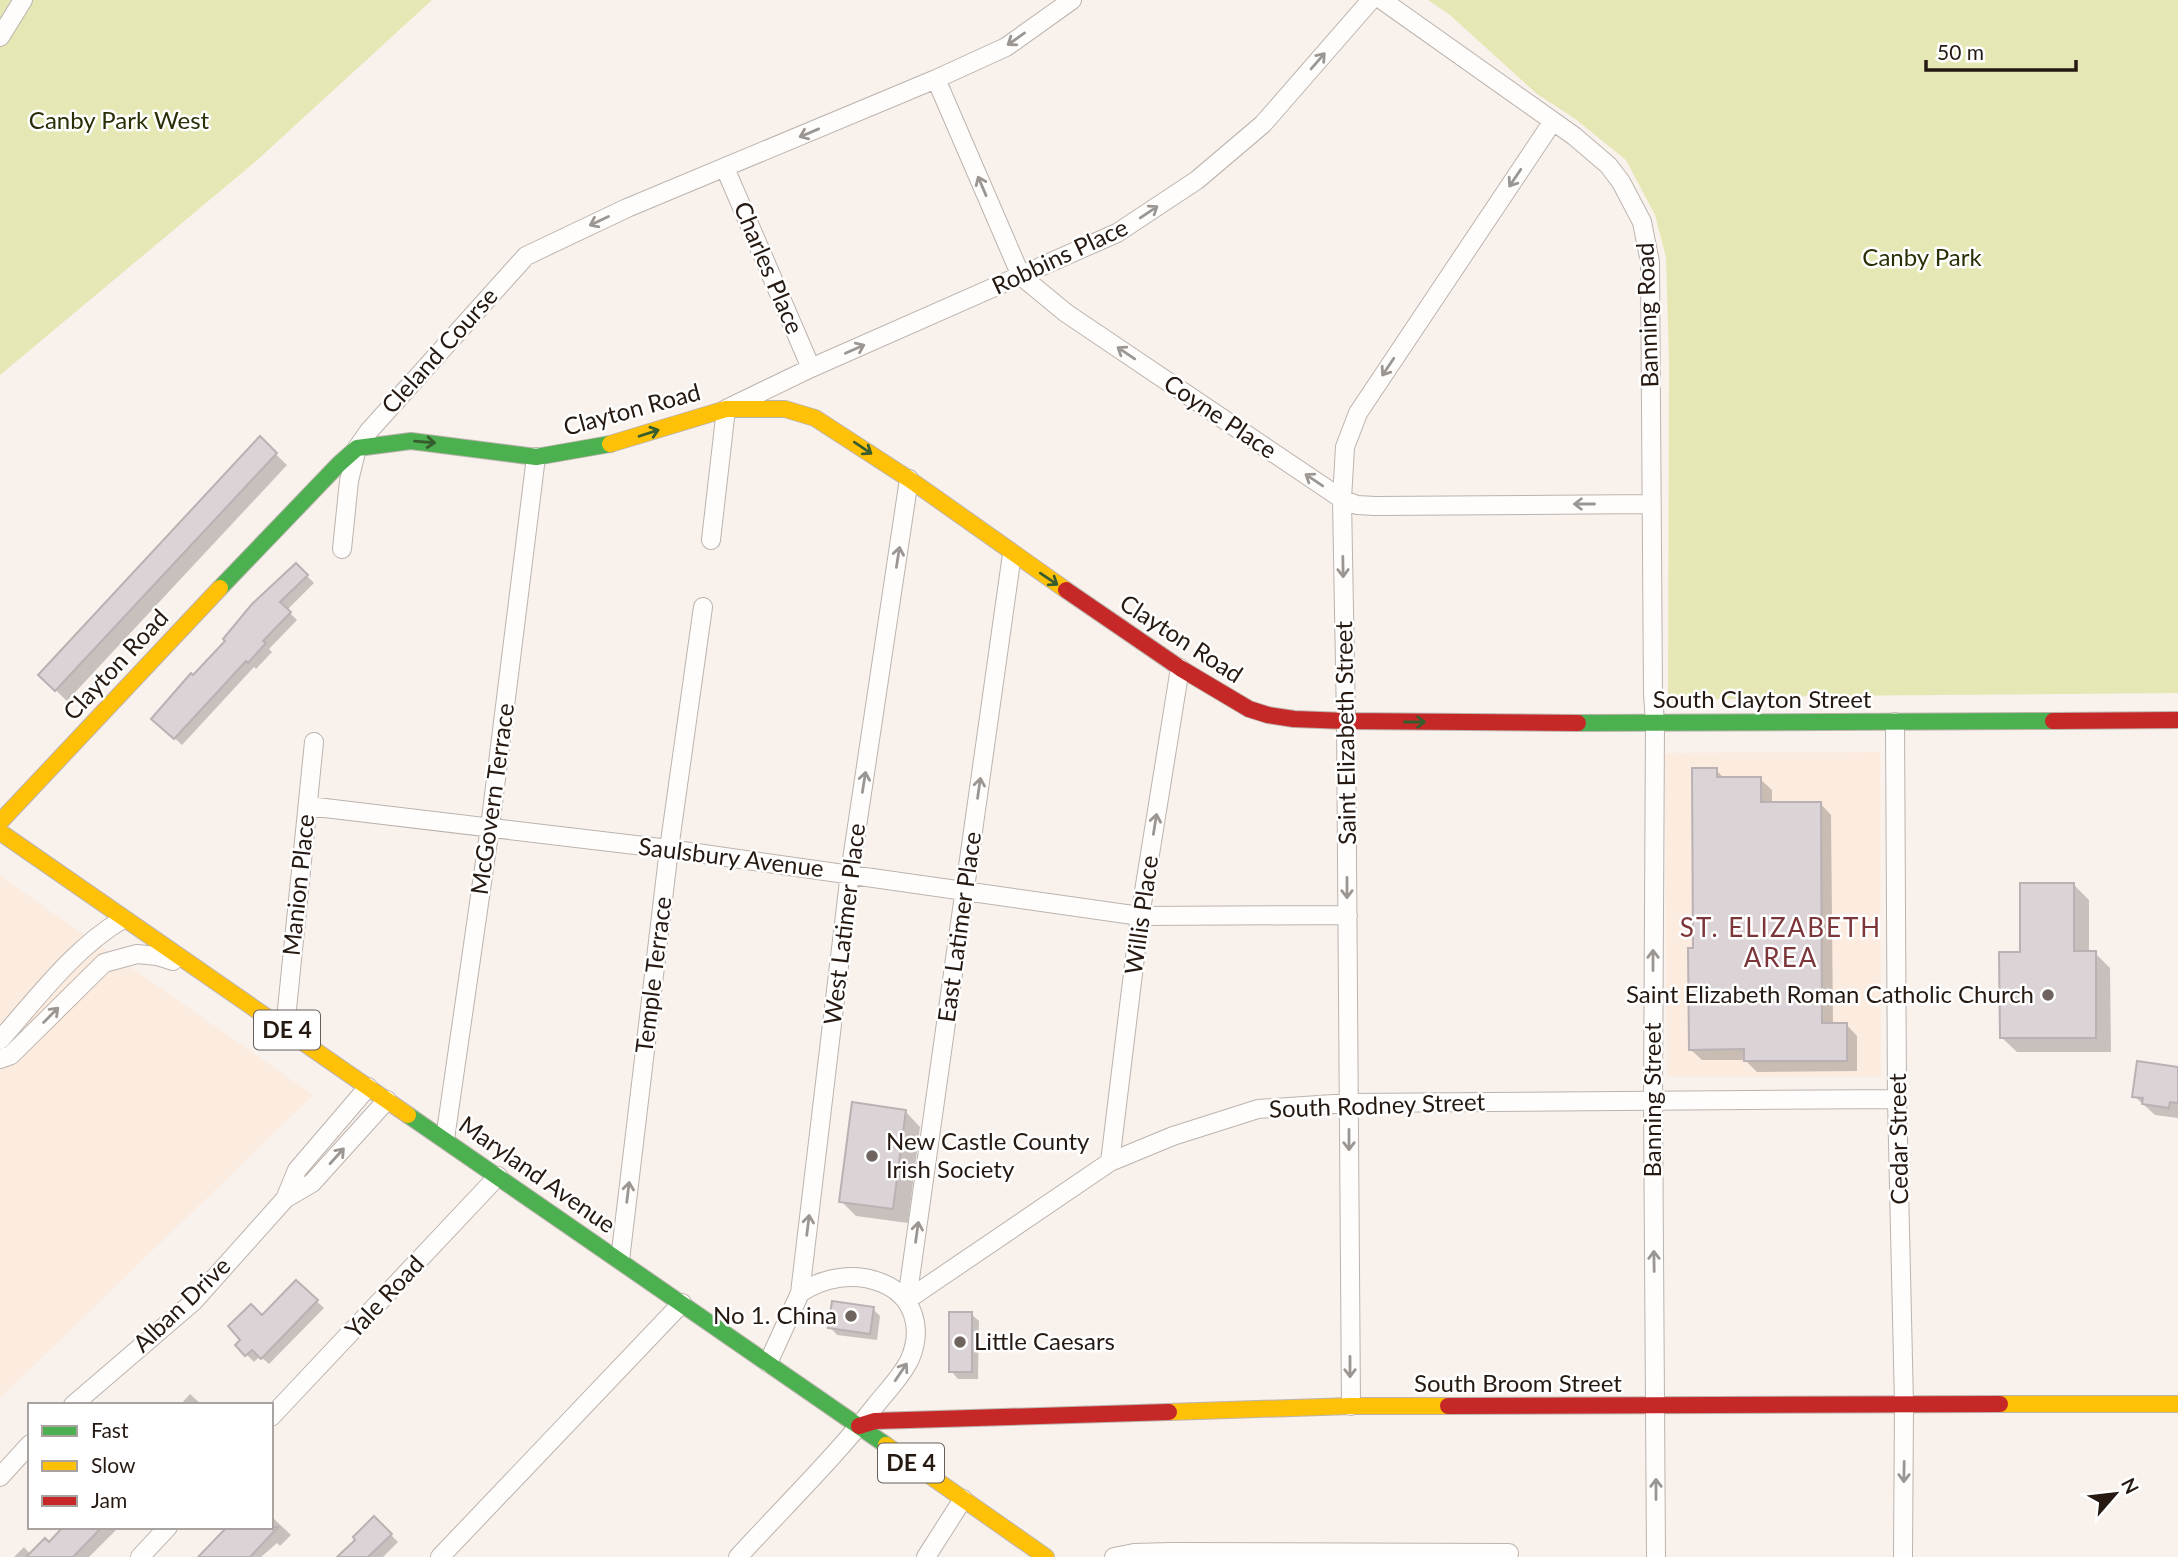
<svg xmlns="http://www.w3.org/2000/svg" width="2178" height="1557" font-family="Lato,sans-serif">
	<rect width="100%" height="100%" fill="#f9f1ec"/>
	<path fill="#fcebdf" d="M1880 752 1881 1077H1667L1665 753Z
		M0 876 313 1095 0 1398Z"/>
	<path fill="#e5e7b4" d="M0 0H432L255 162 0 375Z
		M1428 0H2178V693L1814 696 1668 701 1669 360 1666 257 1655 215 1626 160 1574 118 1537 94 1450 15Z"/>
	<path fill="#0003" d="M260 439 287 465 67 701 40 675Z
		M296 565 314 583 287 610 297 620 269 649 272 652 256 669 254 667 182 745 154 719Z
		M1716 770 1725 779H1760L1772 790V804L1820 803 1831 815 1833 1024H1846L1857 1036V1071L1757 1072 1745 1060H1702L1690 1049 1695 949Z
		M2073 884 2089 900V953H2095L2110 968 2111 1052H2017L2001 1037 2022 953Z
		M2178 1068V1118L2155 1115 2134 1096Z
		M905 1111 920 1127 908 1223 856 1216 841 1201Z
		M296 1282 324 1308 269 1364 260 1356 254 1362 237 1345Z
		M873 1309 880 1316 877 1340 837 1335 830 1327Z
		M971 1314 979 1321 978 1379H958L951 1371Z
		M190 1394 202 1405H180Z
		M271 1516 291 1535 280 1546 277 1543 261 1557H201L271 1527Z
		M374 1518 398 1542 383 1557H340Z
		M65 1527H119L89 1557H14L24 1547 31 1555 49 1544Z"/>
	<path fill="#dbd3d6" stroke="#bab1b4" stroke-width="2" d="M260 436 277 453 55 691 38 675Z
		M296 563 308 575 280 602 291 612 263 641 266 643 248 663 246 661 174 739 151 719 191 673 193 675 225 641 223 639 252 604Z
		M1692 768H1717V777H1761V802H1821L1822 1023H1847V1061H1744V1049L1689 1050 1688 948H1693Z
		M2020 883H2074V951H2096V1038H2000L1999 952H2020Z
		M2137 1061 2178 1067V1103L2170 1102 2169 1108 2142 1104 2143 1098 2132 1097Z
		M852 1102 906 1110 893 1209 839 1202Z
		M296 1280 318 1300 261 1359 252 1350 245 1356 235 1345 240 1340 228 1326 251 1304 262 1315Z
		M832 1301 874 1307 870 1334 828 1328Z
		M949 1312H972V1372H949Z
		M374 1516 392 1534 368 1557H337L355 1540 353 1537Z
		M63 1527H102L73 1557H26L45 1538 49 1542Z
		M227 1527H278L250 1557H198Z"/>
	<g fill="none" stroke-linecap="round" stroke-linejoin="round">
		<g stroke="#bcb3ad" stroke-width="20">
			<path id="street" d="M1382 0 1574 136 1608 165 1621 182 1642 222 1650 262 1653 694 1655 723 1653 1100 1656 1557
				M0 37 23 0
				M936 79 1021 276 1066 313 1342 499 1357 505 1375 506 1652 504
				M725 168 811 368
				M711 540 726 409 811 368 1117 233 1197 180 1263 124 1371 0
				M342 549 349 481 357 448 369 431 526 256 627 208 936 79 1006 47 1072 0
				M1895 722 1897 1099 1904 1404 1903 1557
				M308 806 669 849 1140 916 1348 915
				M285 1029 314 742
				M0 1040C38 997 74 948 123 919
				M0 1059 11 1055 104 963 137 954 157 956 173 961
				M445 1139 490 827 536 457
				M1110 1162 1140 916 1180 668
				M285 1199 297 1170 368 1087
				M620 1260 669 849 703 607
				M907 1300 1110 1162 1173 1136 1258 1109 1348 1103 1897 1099
				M907 1300 1012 554
				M768 1363 800 1293 850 873 909 479
				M73 1405 193 1302 285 1199 312 1183 387 1100
				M1351 1406 1346 721 1342 499 1345 447 1358 413 1553 121
				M271 1417 498 1176
				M0 1477 30 1444
				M140 1557 168 1527
				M440 1557 682 1303
				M738 1557C784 1507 833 1459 875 1406 887 1391 902 1376 910 1359 923 1328 914 1296 882 1283 855 1272 824 1277 800 1293
				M926 1557 963 1499
				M1114 1557 1134 1553 1171 1552 1509 1553"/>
		</g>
		<g stroke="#bcb3ad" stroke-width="18">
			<path id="fast" d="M220 588 339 464 357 448 411 441 536 457 610 444
				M1578 723 2053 721
				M408 1115 886 1445"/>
		</g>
		<g stroke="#bcb3ad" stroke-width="18">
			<path id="slow" d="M610 444 726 409H785L815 418 909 479 1066 590
				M0 822 220 588
				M0 832 408 1115
				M2000 1404H2178
				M1169 1412 1351 1406H1448
				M886 1445 1046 1557"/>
		</g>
		<g stroke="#bcb3ad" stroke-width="18">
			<path id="jam" d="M1066 590 1180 668 1249 709 1268 715 1294 719 1346 721 1578 723
				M2053 721 2178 720
				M1448 1406 2000 1404
				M859 1426 875 1421 1169 1412"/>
		</g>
		<use href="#street" stroke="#fefdfc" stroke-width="18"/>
		<use href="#fast" stroke="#4caf50" stroke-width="16"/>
		<use href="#slow" stroke="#ffc107" stroke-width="16"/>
		<use href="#jam" stroke="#c62828" stroke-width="16"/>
	</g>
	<defs><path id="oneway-shaft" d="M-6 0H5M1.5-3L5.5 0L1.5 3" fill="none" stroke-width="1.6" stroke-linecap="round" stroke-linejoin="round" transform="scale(1.75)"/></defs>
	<g stroke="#9c9692">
		<use href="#oneway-shaft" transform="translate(1016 39) rotate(145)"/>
		<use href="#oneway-shaft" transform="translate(1318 61) rotate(-49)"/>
		<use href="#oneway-shaft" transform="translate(809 133) rotate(157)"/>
		<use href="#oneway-shaft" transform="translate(1515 178) rotate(124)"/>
		<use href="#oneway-shaft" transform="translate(982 186) rotate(-113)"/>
		<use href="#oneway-shaft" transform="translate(1149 212) rotate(-34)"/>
		<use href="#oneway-shaft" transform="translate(599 221) rotate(155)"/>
		<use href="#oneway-shaft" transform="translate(855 349) rotate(-24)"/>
		<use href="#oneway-shaft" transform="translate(1126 353) rotate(-146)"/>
		<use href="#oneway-shaft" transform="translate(1388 367) rotate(124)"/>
		<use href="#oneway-shaft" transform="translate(1314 480) rotate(-146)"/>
		<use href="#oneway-shaft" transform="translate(1584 504) rotate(180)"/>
		<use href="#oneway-shaft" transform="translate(898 557) rotate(-81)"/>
		<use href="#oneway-shaft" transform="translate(1343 567) rotate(89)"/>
		<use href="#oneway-shaft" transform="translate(864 782) rotate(-81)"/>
		<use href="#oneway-shaft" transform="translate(979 788) rotate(-82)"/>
		<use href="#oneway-shaft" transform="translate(1155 824) rotate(-81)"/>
		<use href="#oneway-shaft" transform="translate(1347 888) rotate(90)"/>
		<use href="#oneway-shaft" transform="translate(1653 960) rotate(-90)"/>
		<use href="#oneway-shaft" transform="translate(51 1015) rotate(-45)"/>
		<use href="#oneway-shaft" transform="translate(1349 1140) rotate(90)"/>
		<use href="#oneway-shaft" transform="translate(337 1156) rotate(-48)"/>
		<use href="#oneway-shaft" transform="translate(628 1192) rotate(-83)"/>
		<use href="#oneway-shaft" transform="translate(808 1225) rotate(-83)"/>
		<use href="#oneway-shaft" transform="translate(917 1232) rotate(-82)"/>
		<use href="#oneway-shaft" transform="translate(1654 1261) rotate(-91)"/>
		<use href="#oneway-shaft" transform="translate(1350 1367) rotate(90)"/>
		<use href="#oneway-shaft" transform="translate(901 1372) rotate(-56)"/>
		<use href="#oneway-shaft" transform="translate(1904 1472) rotate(91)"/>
		<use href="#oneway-shaft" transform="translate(1656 1489) rotate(-90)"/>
	</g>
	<g stroke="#375c2d">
		<use href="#oneway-shaft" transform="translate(649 433) rotate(-18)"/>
		<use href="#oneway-shaft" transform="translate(425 442) rotate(5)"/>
		<use href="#oneway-shaft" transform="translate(863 448) rotate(34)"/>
		<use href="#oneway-shaft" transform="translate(1049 579) rotate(34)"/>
		<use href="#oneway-shaft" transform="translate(1415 722)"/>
	</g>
	<g fill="#6f655e" stroke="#fff" stroke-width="2.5">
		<circle cx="2048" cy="995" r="7"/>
		<circle cx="872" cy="1156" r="7"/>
		<circle cx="851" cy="1316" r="7"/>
		<circle cx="960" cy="1342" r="7"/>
	</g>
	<g text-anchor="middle" stroke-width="5" stroke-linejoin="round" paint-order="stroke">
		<g fill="#fff" stroke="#665e58" stroke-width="2">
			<rect x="254" y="1010.5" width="66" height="39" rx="5"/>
			<rect x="878" y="1443.5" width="66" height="39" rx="5"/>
		</g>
		<g font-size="23" font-weight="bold" fill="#251911">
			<text x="287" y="1038">DE 4</text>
			<text x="911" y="1471">DE 4</text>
		</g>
		<g font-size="24" fill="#2b2f05" stroke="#fff">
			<text x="119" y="129">Canby Park West</text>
			<text x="1922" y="266">Canby Park</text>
		</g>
		<g font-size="24" fill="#251911" stroke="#fff">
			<text transform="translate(1060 257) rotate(-25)" y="8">Robbins Place</text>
			<text transform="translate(768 268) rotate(67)" y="8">Charles Place</text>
			<text transform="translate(1648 315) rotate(-92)" y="8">Banning Road</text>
			<text transform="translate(440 351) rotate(-48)" y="8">Cleland Course</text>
			<text transform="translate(632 410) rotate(-15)" y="8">Clayton Road</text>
			<text transform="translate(1220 417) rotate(34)" y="8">Coyne Place</text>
			<text transform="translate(1181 639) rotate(33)" y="8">Clayton Road</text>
			<text transform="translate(116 665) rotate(-47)" y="8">Clayton Road</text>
			<text x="1762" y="708">South Clayton Street</text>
			<text transform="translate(1346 733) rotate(-91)" y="8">Saint Elizabeth Street</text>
			<text transform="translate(493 799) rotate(-82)" y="8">McGovern Terrace</text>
			<text transform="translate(731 858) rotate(7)" y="8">Saulsbury Avenue</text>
			<text transform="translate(299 885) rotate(-84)" y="8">Manion Place</text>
			<text transform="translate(1142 915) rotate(-82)" y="8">Willis Place</text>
			<text transform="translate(845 924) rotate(-83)" y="8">West Latimer Place</text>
			<text transform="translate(960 927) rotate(-82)" y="8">East Latimer Place</text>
			<text transform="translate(654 975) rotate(-83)" y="8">Temple Terrace</text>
			<text transform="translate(1653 1100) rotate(-90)" y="8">Banning Street</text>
			<text transform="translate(1377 1106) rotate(-2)" y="8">South Rodney Street</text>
			<text transform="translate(1899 1139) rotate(-91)" y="8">Cedar Street</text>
			<text transform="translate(537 1175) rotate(35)" y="8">Maryland Avenue</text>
			<text transform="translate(385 1297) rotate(-47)" y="8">Yale Road</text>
			<text transform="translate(182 1305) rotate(-44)" y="8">Alban Drive</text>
			<text x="1518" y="1392">South Broom Street</text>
		</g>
		<g font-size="24" fill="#251911" stroke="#fff" text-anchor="end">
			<text x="2034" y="1003">Saint Elizabeth Roman Catholic Church</text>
			<text x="886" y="1150" text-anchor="start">New Castle County<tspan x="886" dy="28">Irish Society</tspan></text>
			<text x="837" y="1324">No 1. China</text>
			<text x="974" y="1350" text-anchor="start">Little Caesars</text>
		</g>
		<g font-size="26" letter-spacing="2" fill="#7c3538" stroke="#fff">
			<text x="1781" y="937">ST. ELIZABETH<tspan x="1781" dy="30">AREA</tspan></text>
		</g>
	</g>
	<rect x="28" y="1403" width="245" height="126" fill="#ffffff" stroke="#a8a3a0" stroke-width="2"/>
	<rect x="42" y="1426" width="35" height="10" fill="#4caf50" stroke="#a8a3a0" stroke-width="2"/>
	<text x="91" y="1438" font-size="21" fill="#251911">Fast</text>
	<rect x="42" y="1461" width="35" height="10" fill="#ffc107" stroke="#a8a3a0" stroke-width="2"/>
	<text x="91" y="1473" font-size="21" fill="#251911">Slow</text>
	<rect x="42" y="1496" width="35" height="10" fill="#c62828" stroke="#a8a3a0" stroke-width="2"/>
	<text x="91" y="1508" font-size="21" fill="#251911">Jam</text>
	<g transform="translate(2115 1494) rotate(62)" stroke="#ffffff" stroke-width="5" paint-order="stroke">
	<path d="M0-5L12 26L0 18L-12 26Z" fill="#251911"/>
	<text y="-10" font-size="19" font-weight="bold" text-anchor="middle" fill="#251911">N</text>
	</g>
	<path d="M1926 60v10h150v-10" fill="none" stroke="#251911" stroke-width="3.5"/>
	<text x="1937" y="60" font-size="21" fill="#251911" stroke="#ffffff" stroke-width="5" paint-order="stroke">50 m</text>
</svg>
